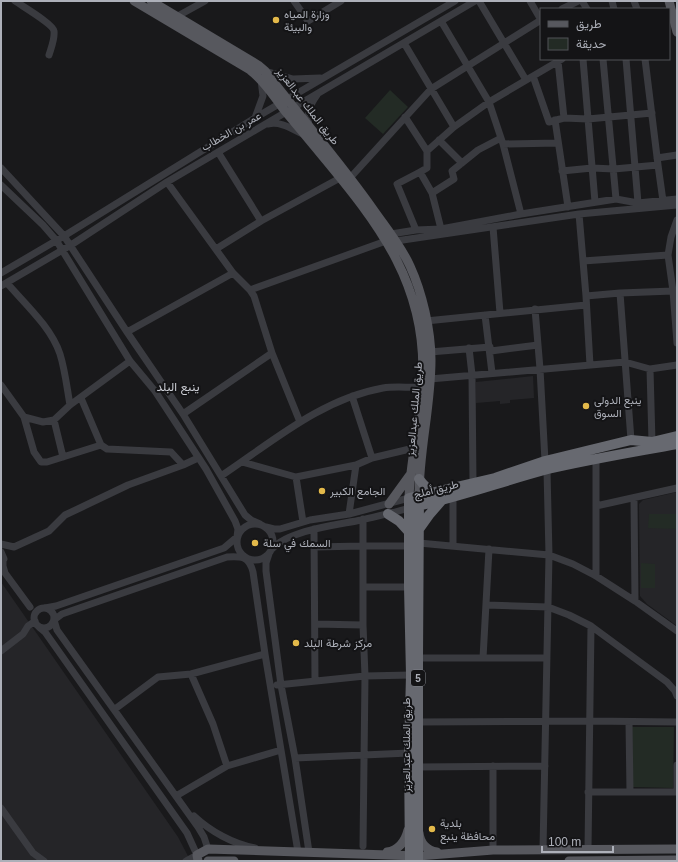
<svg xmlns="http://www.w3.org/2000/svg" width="678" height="862" font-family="Arial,Vazirmatn,sans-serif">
	<rect width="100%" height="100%" fill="#19191b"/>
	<path fill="#252528" d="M533 376 534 398 510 400V403L500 404V401L476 403V382Z
		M677 492V626L647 604 640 596 639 504 643 500Z
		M1 582 178 837 188 856 189 861H1Z"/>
	<path fill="#232b25" d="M390 90 408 107 383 134 365 118Z
		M649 514H677V529L648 528Z
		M641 563 655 564V588H641Z
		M632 727H674L673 788 633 787Z"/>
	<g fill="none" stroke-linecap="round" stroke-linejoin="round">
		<path stroke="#3a3b40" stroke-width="7" d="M15 1C22 6 53 24 54 31 55 39 51 48 49 55
			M294 1 308 21 341 1
			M479 1 526 80
			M530 1 541 20
			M582 1 587 9
			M612 1 614 9
			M634 1 637 9
			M562 9 578 1
			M176 17 205 1
			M441 21 489 102 503 144 521 214
			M404 43 454 127
			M583 59 595 202
			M603 59 616 199
			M626 59 638 203
			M645 59 658 165 663 201
			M558 61 564 118
			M265 71 293 79 320 78
			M533 76 549 122 564 118 588 119 652 113
			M405 117 427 151V168L420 172
			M255 118 263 96 261 80
			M555 120 568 207
			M268 124C281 121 292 129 303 134
			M309 127C307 114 309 106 317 95
			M439 140 462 163
			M503 144 558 143
			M427 151 454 127 489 102 562 59
			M218 152 261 221
			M657 158 677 155
			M1 168 64 236 127 332 183 414 245 515 251 520 260 524
			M562 171 592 168 614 169 658 165
			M350 178 431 89 541 20
			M167 182 233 273 250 290 254 296 272 353 300 422
			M1 185 43 225 56 240 130 361 155 391 206 469 235 521 238 529 237 537 224 548 56 606 45 608
			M432 193 454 179 452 171 478 150 501 138
			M579 214 586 296 590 365
			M493 227 500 313
			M416 230 397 184 420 172 432 193 441 229
			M391 234 416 230 441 229 521 214 616 199 638 203 677 199
			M396 241 579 214 677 205
			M216 249 261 221 340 178
			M668 255 671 237 677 220
			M583 261 668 255 673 291 676 292
			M1 273 64 236 255 118 455 1
			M7 283C25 304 51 327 60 354 65 370 67 388 70 405
			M1 286 71 245 167 182 475 1
			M250 290 386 241
			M620 293 631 440
			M586 296 620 293 673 291 677 343
			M535 309 540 369 545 461
			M485 315 492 373
			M426 321 586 305
			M127 332 233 273
			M469 348 472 375 473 484
			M491 351 538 345
			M430 352 490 347
			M650 369 652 442
			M430 379 625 362 650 369 677 365
			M1 385 24 417 43 422 54 420 70 405 130 361
			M81 398 101 445 107 449 171 452 183 465
			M183 414 272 353
			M24 417 34 452 41 462H47L101 445
			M54 420 63 457
			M372 458 414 448
			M596 458V576
			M242 462 296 477 303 522
			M221 476C272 442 321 399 383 388 395 386 410 388 422 387
			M296 477 356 465
			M634 498 635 601
			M596 506 677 488
			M349 514 356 465 372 458 352 396
			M363 519V625L365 676 363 846
			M237 542a18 18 0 1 1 36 0a18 18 0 1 1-36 0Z
			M266 527 274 529H280L310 520 349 514 409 498
			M314 529 315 681
			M419 543 549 555 573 564 596 576 635 601 677 631
			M1 544 14 547 49 531 65 515 82 507 128 485 183 465 198 458
			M453 546V497
			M314 547 363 546H408
			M272 549C289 530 337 525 361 520 378 516 393 513 409 508
			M1 552 4 559 1 564
			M269 554 266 563V571L281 685 295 758 309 852
			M1 570 5 573 3 566V562
			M5 573 30 607
			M363 587H409
			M486 605 548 607 569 615 591 626 667 682 675 691 677 696
			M34 618a10 10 0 1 1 20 0a10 10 0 1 1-20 0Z
			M315 624 363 625
			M39 627 45 632 187 833 197 855 186 861
			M1 651 23 634 28 626 35 621
			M418 658H547
			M483 658 489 549
			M191 674 213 724 227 766
			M277 685 365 676 411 675
			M115 709 158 677 191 674 265 654
			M418 722 589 721 677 722
			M629 722 630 792
			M295 758 409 753
			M493 766V850
			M417 767 545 766
			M588 792H677
			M677 792V765
			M176 796 227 766 281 750
			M1 808 33 853 44 861
			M194 816C210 831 233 844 255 848
			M208 849 204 837 198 827 57 630 54 620 62 614 227 557C241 556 249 556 253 572L265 654 298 852
			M543 849 549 555 547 470
			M588 849 591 626"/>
		<path stroke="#57585e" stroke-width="9" d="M134 1 250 70C265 81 274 97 285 111 297 125 308 139 320 153 380 225 430 288 422 387 420 425 410 461 409 498
			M151 1 258 65 265 71C301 118 341 163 375 212 387 229 401 246 410 266 422 292 431 330 431 360 431 406 419 450 419 496
			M669 1 677 32
			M389 504 410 475
			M419 833C420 843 427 851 437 852
			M387 852C399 850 405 842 408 830
			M198 861 197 855 208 849 418 856 493 850 677 849
			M208 861H234
			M569 861 677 860"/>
		<path stroke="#676970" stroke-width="10" d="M419 479 423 484 432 493
			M413 507C459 497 503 481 548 469 591 459 634 452 677 444
			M388 514 399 521 409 532
			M419 529 429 515 442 500
			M410 861 409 753 411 675 409 587V498L495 478 545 461 631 440 652 442 677 436
			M418 861V658L419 496"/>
	</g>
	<g fill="#e3b94a" stroke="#141416" stroke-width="1.5">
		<circle cx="276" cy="20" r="4"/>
		<circle cx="586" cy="406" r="4"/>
		<circle cx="322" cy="491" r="4"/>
		<circle cx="255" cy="543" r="4"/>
		<circle cx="296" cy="643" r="4"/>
		<circle cx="432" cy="829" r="4"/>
	</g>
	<g text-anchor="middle" stroke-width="4" stroke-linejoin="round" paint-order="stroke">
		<rect fill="#141416" stroke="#7f8188" stroke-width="1" x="411" y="670" width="14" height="16" rx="3"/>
		<g font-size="10" font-weight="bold" fill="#adb0b9">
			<text x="418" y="682">5</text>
		</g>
		<g font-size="11" fill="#adb0b9" stroke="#141416" text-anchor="start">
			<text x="284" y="18">وزارة المياه<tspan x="284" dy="13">والبيئة</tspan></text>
			<text x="594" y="404">ينبع الدولى<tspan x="594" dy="13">السوق</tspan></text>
			<text x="330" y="495">الجامع الكبير</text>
			<text x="263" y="547">السمك في سلة</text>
			<text x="304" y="647">مركز شرطة البلد</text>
			<text x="440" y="827">بلدية<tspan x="440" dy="13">محافظة ينبع</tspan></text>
		</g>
		<g font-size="11" fill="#adb0b9" stroke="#141416">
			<text transform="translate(308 106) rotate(52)" y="4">طريق الملك عبدالعزيز</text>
			<text transform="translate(231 131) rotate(-30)" y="4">عمر بن الخطاب</text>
			<text transform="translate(414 409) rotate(-85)" y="4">طريق الملك عبدالعزيز</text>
			<text transform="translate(436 489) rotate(-14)" y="4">طريق أملج</text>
			<text transform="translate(406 745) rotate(-90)" y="4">طريق الملك عبدالعزيز</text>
		</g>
		<g font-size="12" fill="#cdcfd6" stroke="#141416">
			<text x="178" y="391">ينبع البلد</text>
		</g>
	</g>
	<rect width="678" height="862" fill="none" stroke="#adb0b9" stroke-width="4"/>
	<rect x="540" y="8" width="130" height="52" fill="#141416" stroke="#515257"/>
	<rect x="548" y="21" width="20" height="6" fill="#57585e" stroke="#515257"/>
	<text x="576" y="28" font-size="12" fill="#adb0b9">طريق</text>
	<rect x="548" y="38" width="20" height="12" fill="#232b25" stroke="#515257"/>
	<text x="576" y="48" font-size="12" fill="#adb0b9">حديقة</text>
	<path d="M542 846v6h71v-6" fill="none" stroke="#adb0b9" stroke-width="2"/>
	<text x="548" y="846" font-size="12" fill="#adb0b9" stroke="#141416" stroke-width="3" paint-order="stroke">100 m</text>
</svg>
